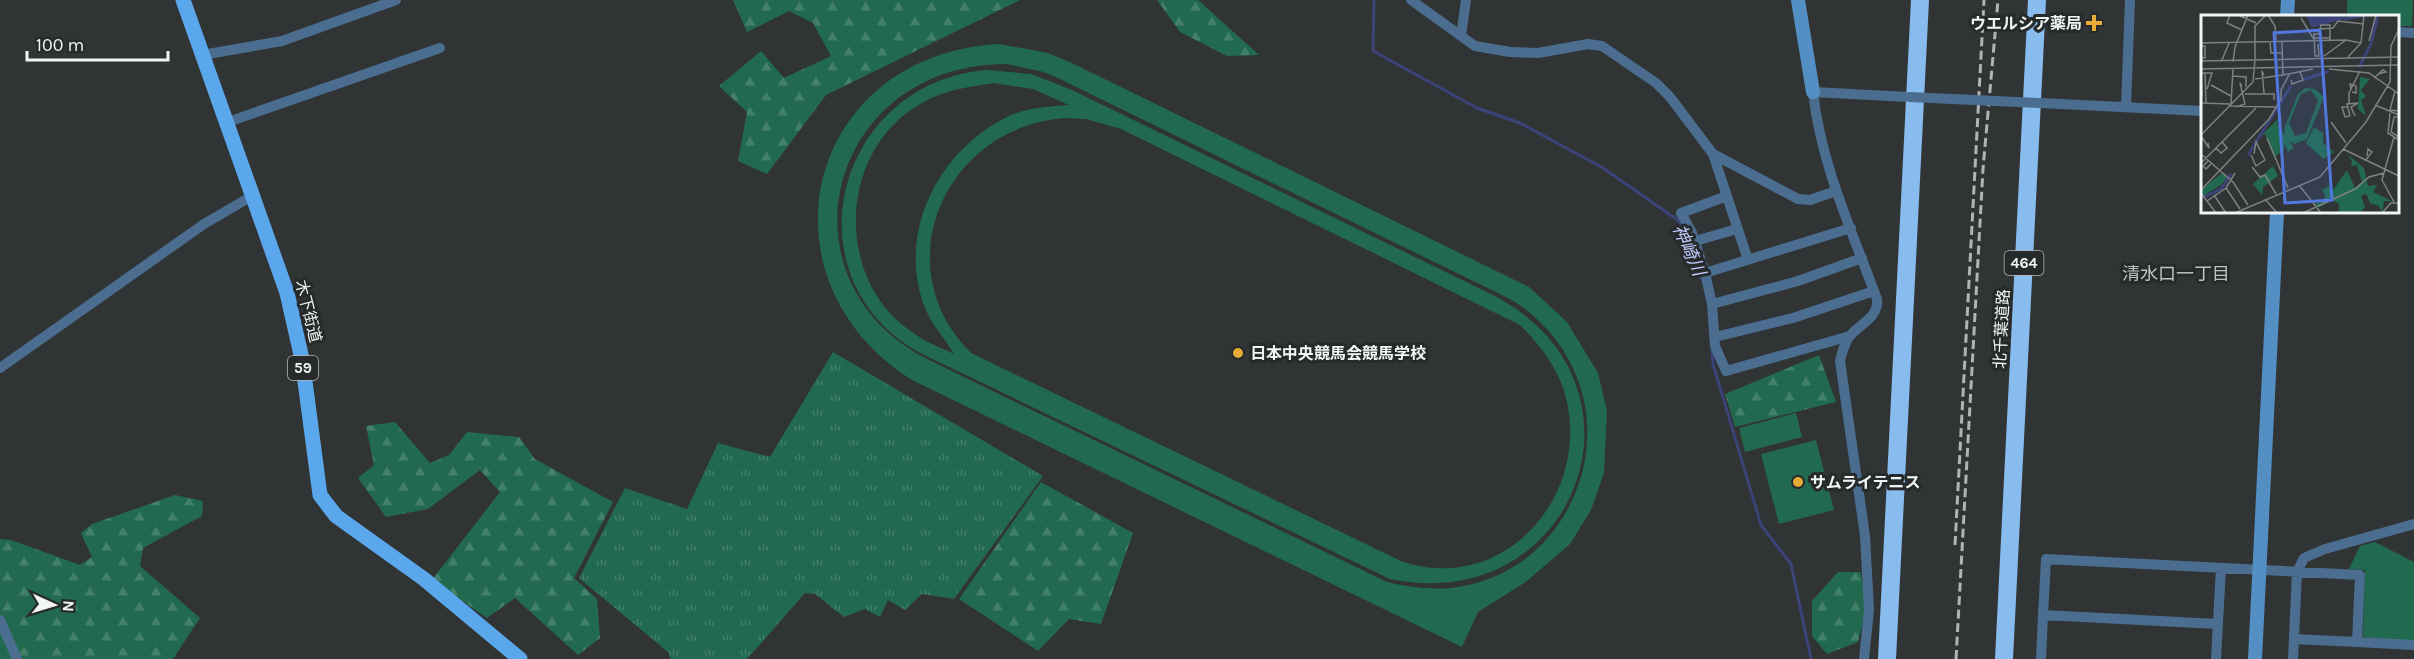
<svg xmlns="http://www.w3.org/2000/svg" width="2414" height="659" font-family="Karla,'Noto Sans JP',sans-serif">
	<defs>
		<pattern id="grass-tufts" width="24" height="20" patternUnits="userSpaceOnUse" patternTransform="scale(1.5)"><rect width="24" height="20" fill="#226a4f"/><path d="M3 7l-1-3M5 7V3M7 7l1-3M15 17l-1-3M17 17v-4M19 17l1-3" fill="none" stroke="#438069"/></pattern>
		<pattern id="forest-firs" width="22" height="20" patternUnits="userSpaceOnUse" patternTransform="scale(1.5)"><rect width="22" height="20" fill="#226a4f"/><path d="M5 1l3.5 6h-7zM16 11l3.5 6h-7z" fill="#438069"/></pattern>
	</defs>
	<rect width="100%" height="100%" fill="#303435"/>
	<path fill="url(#grass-tufts)" d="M833 352 1043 476 954 599 922 594 905 610 888 600 880 617 865 609 844 617 815 594 805 593 747 659H670L669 653 579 578 625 488 687 509 718 443 770 457Z"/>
	<path fill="url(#forest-firs)" d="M733 0H1020L826 95 767 174 738 161 747 112 719 86 761 51 784 78 831 56 813 23 789 11 747 32Z
		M1157 0H1198L1259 55 1227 56 1180 32Z
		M1819 355 1836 402 1735 427 1725 394Z
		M395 422 430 463 449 455 467 432 519 437 535 459 613 502 574 578 597 599 600 638 578 655 515 598 487 618 432 580 500 492 480 470 428 509 386 517 358 478 374 465 366 426Z
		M1041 482 1133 533 1101 624 1069 619 1038 651 959 599Z
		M175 495 203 501 202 516 143 548 140 566 200 618 173 659H0V539L11 540 80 565 92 557 81 533 92 524Z
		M1838 572H1861L1866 610 1858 642 1827 654 1812 636V601Z"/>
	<path fill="#226a4f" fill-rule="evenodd" d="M2347 0H2413L2412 26H2398V16H2347Z
		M999 44 1048 53 1074 64 1529 287 1567 322 1598 373 1607 411 1604 473 1591 510 1570 544 1527 581 1478 612 1462 647 912 380C752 279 806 54 999 44ZM1007 64 1044 72 1062 80 1508 298C1539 315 1563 343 1576 375 1612 462 1559 569 1463 586 1437 591 1412 588 1387 582L929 360C772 281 829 63 1007 64Z
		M987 70 1031 74 1072 90 1493 295C1663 383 1577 617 1390 579L920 353C785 278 836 82 987 70ZM994 83 1033 89 1069 105C1048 107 1027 107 1007 117 938 151 896 233 925 308 932 326 946 339 954 354 939 347 922 340 909 330 834 276 839 151 920 104 943 90 968 87 994 83ZM1066 118 1086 119 1121 129 1520 325C1541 346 1561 372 1567 402 1588 499 1503 594 1403 562L971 353C883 265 946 126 1066 118Z
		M1796 413 1802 437 1745 452 1739 428Z
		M1816 440 1834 510 1779 524 1761 454Z
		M2375 542 2414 562V642L2363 637 2365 570 2349 569 2360 546Z"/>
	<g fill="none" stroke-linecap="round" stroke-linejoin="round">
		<path stroke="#3b4378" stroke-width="3" d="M1374 0 1373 51 1477 108 1520 123 1603 168 1679 221 1701 278
			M1712 350 1713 364 1761 525 1791 564 1811 659"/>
		<path stroke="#4b6e90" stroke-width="10" d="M1411 0 1475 46 1510 52 1538 53 1588 44 1602 46 1656 83 1670 97 1713 154 1798 199 1810 200 1836 191
			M2398 32 2414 33
			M1461 36 1466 0
			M202 55 282 41 396 0
			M2040 103 2202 111
			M2126 107 2130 0
			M225 123 440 48
			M1713 154 1748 260
			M1727 196 1681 213 1692 233 1705 273 1712 304 1715 346 1726 371 1850 336
			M1695 241 1737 229
			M1705 273 1851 228
			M1712 304 1798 281 1862 258
			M1715 337 1793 318 1874 291
			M0 368 204 224 252 196
			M0 620 17 659
			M2218 624 2043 615 2046 559 2360 575 2357 642 2414 645
			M2294 639 2357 642
			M1864 659 1869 610 1865 536 1840 361C1842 352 1844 345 1849 337 1859 324 1879 318 1877 299 1852 231 1821 165 1813 92L1909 97
			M2041 659 2043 615
			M2216 659 2221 568
			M2293 659 2297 572 2304 558 2325 549 2414 524"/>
		<path stroke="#548fc4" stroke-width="14" d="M1798 0 1813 92
			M2287 16 2288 0
			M2255 659 2277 212"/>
		<path stroke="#5ba7ec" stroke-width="15" d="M183 0 287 293 302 359 320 495 336 516 424 579 520 659"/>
		<path stroke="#88bcee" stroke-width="18" d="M1887 659 1920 0
			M2004 659 2037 0"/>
		<path stroke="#b1b4b4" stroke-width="3" stroke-dasharray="9 4.5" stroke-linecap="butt" d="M1955 545 1984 0
			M1956 659 1983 169 1998 0"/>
		<path stroke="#4b6e90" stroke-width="10" d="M1909 97 2040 103"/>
	</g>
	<g fill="#e5ad36" stroke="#262a2b" stroke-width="2">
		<path d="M2091 14h6v6h6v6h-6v6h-6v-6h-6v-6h6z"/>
		<circle cx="1238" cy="353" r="6"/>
		<circle cx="1798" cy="482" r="6"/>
	</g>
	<g text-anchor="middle" stroke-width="6" stroke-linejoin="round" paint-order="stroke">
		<g fill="#262a2b" stroke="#b5b8b8" stroke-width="1.5">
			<rect x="2004.5" y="251" width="39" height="24" rx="4.5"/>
			<rect x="288" y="356" width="30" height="24" rx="4.5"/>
		</g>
		<g font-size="15" font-weight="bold" fill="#f2f5f5">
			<text x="2024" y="268">464</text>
			<text x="303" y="373">59</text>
		</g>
		<g font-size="16" font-weight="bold" fill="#f2f5f5" stroke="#262a2b" text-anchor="start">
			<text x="2082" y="29" text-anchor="end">ウエルシア薬局</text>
			<text x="1250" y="359">日本中央競馬会競馬学校</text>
			<text x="1810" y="488">サムライテニス</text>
		</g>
		<g font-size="16" fill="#f2f5f5" stroke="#262a2b">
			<text transform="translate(309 311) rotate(76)" y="6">木下街道</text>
			<text transform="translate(2001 329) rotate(-87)" y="6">北千葉道路</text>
		</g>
		<g font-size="18" font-style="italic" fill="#c0cbfd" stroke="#262a2b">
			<text transform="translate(1689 250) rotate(66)" y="6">神崎川</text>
		</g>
		<g font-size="18" fill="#bdc2c3" stroke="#262a2b">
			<text x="2176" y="280">清水口一丁目</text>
		</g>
	</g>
	<g transform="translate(2201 15)">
		<rect width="198" height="198" fill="#303435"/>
		<path d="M113 112 122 118V128L133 137 122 144 105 128Z" fill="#226a4f"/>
		<path d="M159 62 169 64 160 75 165 81 160 85 165 101 157 94ZM82 99 76 109 93 133 87 137 84 129 83 135 73 142 64 119 60 121ZM146 139 163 153 167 171 176 170 172 177 191 186H183L181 198 178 191 169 188 165 179 160 181 164 192 159 198H138V189L132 185 117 193 114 188 122 187 124 180 119 171 122 175 127 171 133 174 146 155 154 173 161 167 156 150 150 151 151 146ZM72 151 77 161 62 172 61 180 52 169Z" fill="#226a4f"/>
		<path d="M104 73 114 74 123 82 106 124 93 129 85 124 83 114 97 79ZM110 75 117 86 105 118 94 121 88 108 100 79ZM21 158 26 162 20 170 0 182V175Z" fill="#226a4f" fill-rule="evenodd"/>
		<path d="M105 0H143V4L111 13Z" fill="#3b4378"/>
		<path fill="none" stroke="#3b4378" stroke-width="3" d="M143 4 165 0M158 52 170 29 177 0M102 65 128 56M47 140 90 71M0 183 20 174 30 159"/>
		<path fill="none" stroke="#7e8182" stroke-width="1.5" d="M29 0 26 8 41 15M37 0 55 8M67 0 74 11 75 27M100 3 112 23H129M118 14 132 13 137 6 163 9M168 26 175 0M69 27 70 38H82M81 27 82 60 112 54M0 28 145 25M117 29 118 41H114L113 19H118L120 10H129V26M0 31H4V43H1M123 41 145 25 160 28M147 42 160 28 163 0M21 45 28 28M54 45V11L65 0M0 46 198 42M32 47 34 32 47 0M0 54 198 50M128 54 168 58 198 79M0 58H11L6 74M0 58 1 81M4 58 5 88M31 61 45 62V72M173 63 182 55 185 57 177 59M54 64 82 60M90 65 91 69 102 65 99 57M10 70 30 81M150 74 149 69 155 71V78L151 77M194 76 189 95 198 96M63 78 61 56 63 60M44 79H73V85M0 88 29 89M148 88V78L159 56M30 89 32 54M174 90 198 100M29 91 74 92M35 92 44 89 39 68 41 71M146 92H141L144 102 149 101 146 89 157 88 150 92 154 101M189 98 187 118 198 125M198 102H193L190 117 198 122M130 107 145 128M0 120 52 67 54 45M0 121 8 133 7 128M66 123 87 173M15 133 20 138 26 133 21 127M142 134 198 161M0 139 32 167 47 190M50 140 55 151 64 145 55 127 53 139M7 146 2 151 5 154 10 149M164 146 171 137 167 134 166 141M0 148 55 93M51 152 59 162 64 160 75 179M98 170 120 198M25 173 39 194M0 175 68 104 80 84V75L89 58M0 178 15 198M13 180 25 198M64 184 76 198M6 186 25 173 34 158M193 187 181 165 193 122M34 198 119 162 165 107 189 67 190 31 198 14M102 198 154 174 168 162 183 158M181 198 190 188H198"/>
		<path fill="#5278df" fill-opacity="0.15" stroke="#5278df" stroke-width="3" d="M119 15 131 185 84 188 73 18Z"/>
		<rect width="198" height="198" fill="none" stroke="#f2f5f5" stroke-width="3"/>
	</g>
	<g transform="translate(54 605) rotate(94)" stroke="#262a2b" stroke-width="4.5" paint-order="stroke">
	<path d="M0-4.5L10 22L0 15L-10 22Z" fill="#f2f5f5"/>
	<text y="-9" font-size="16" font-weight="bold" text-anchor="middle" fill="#f2f5f5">N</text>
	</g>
	<path d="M27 51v9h141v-9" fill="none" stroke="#f2f5f5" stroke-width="3"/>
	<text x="36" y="51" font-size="18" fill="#f2f5f5" stroke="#262a2b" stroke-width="4.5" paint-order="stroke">100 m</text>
</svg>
